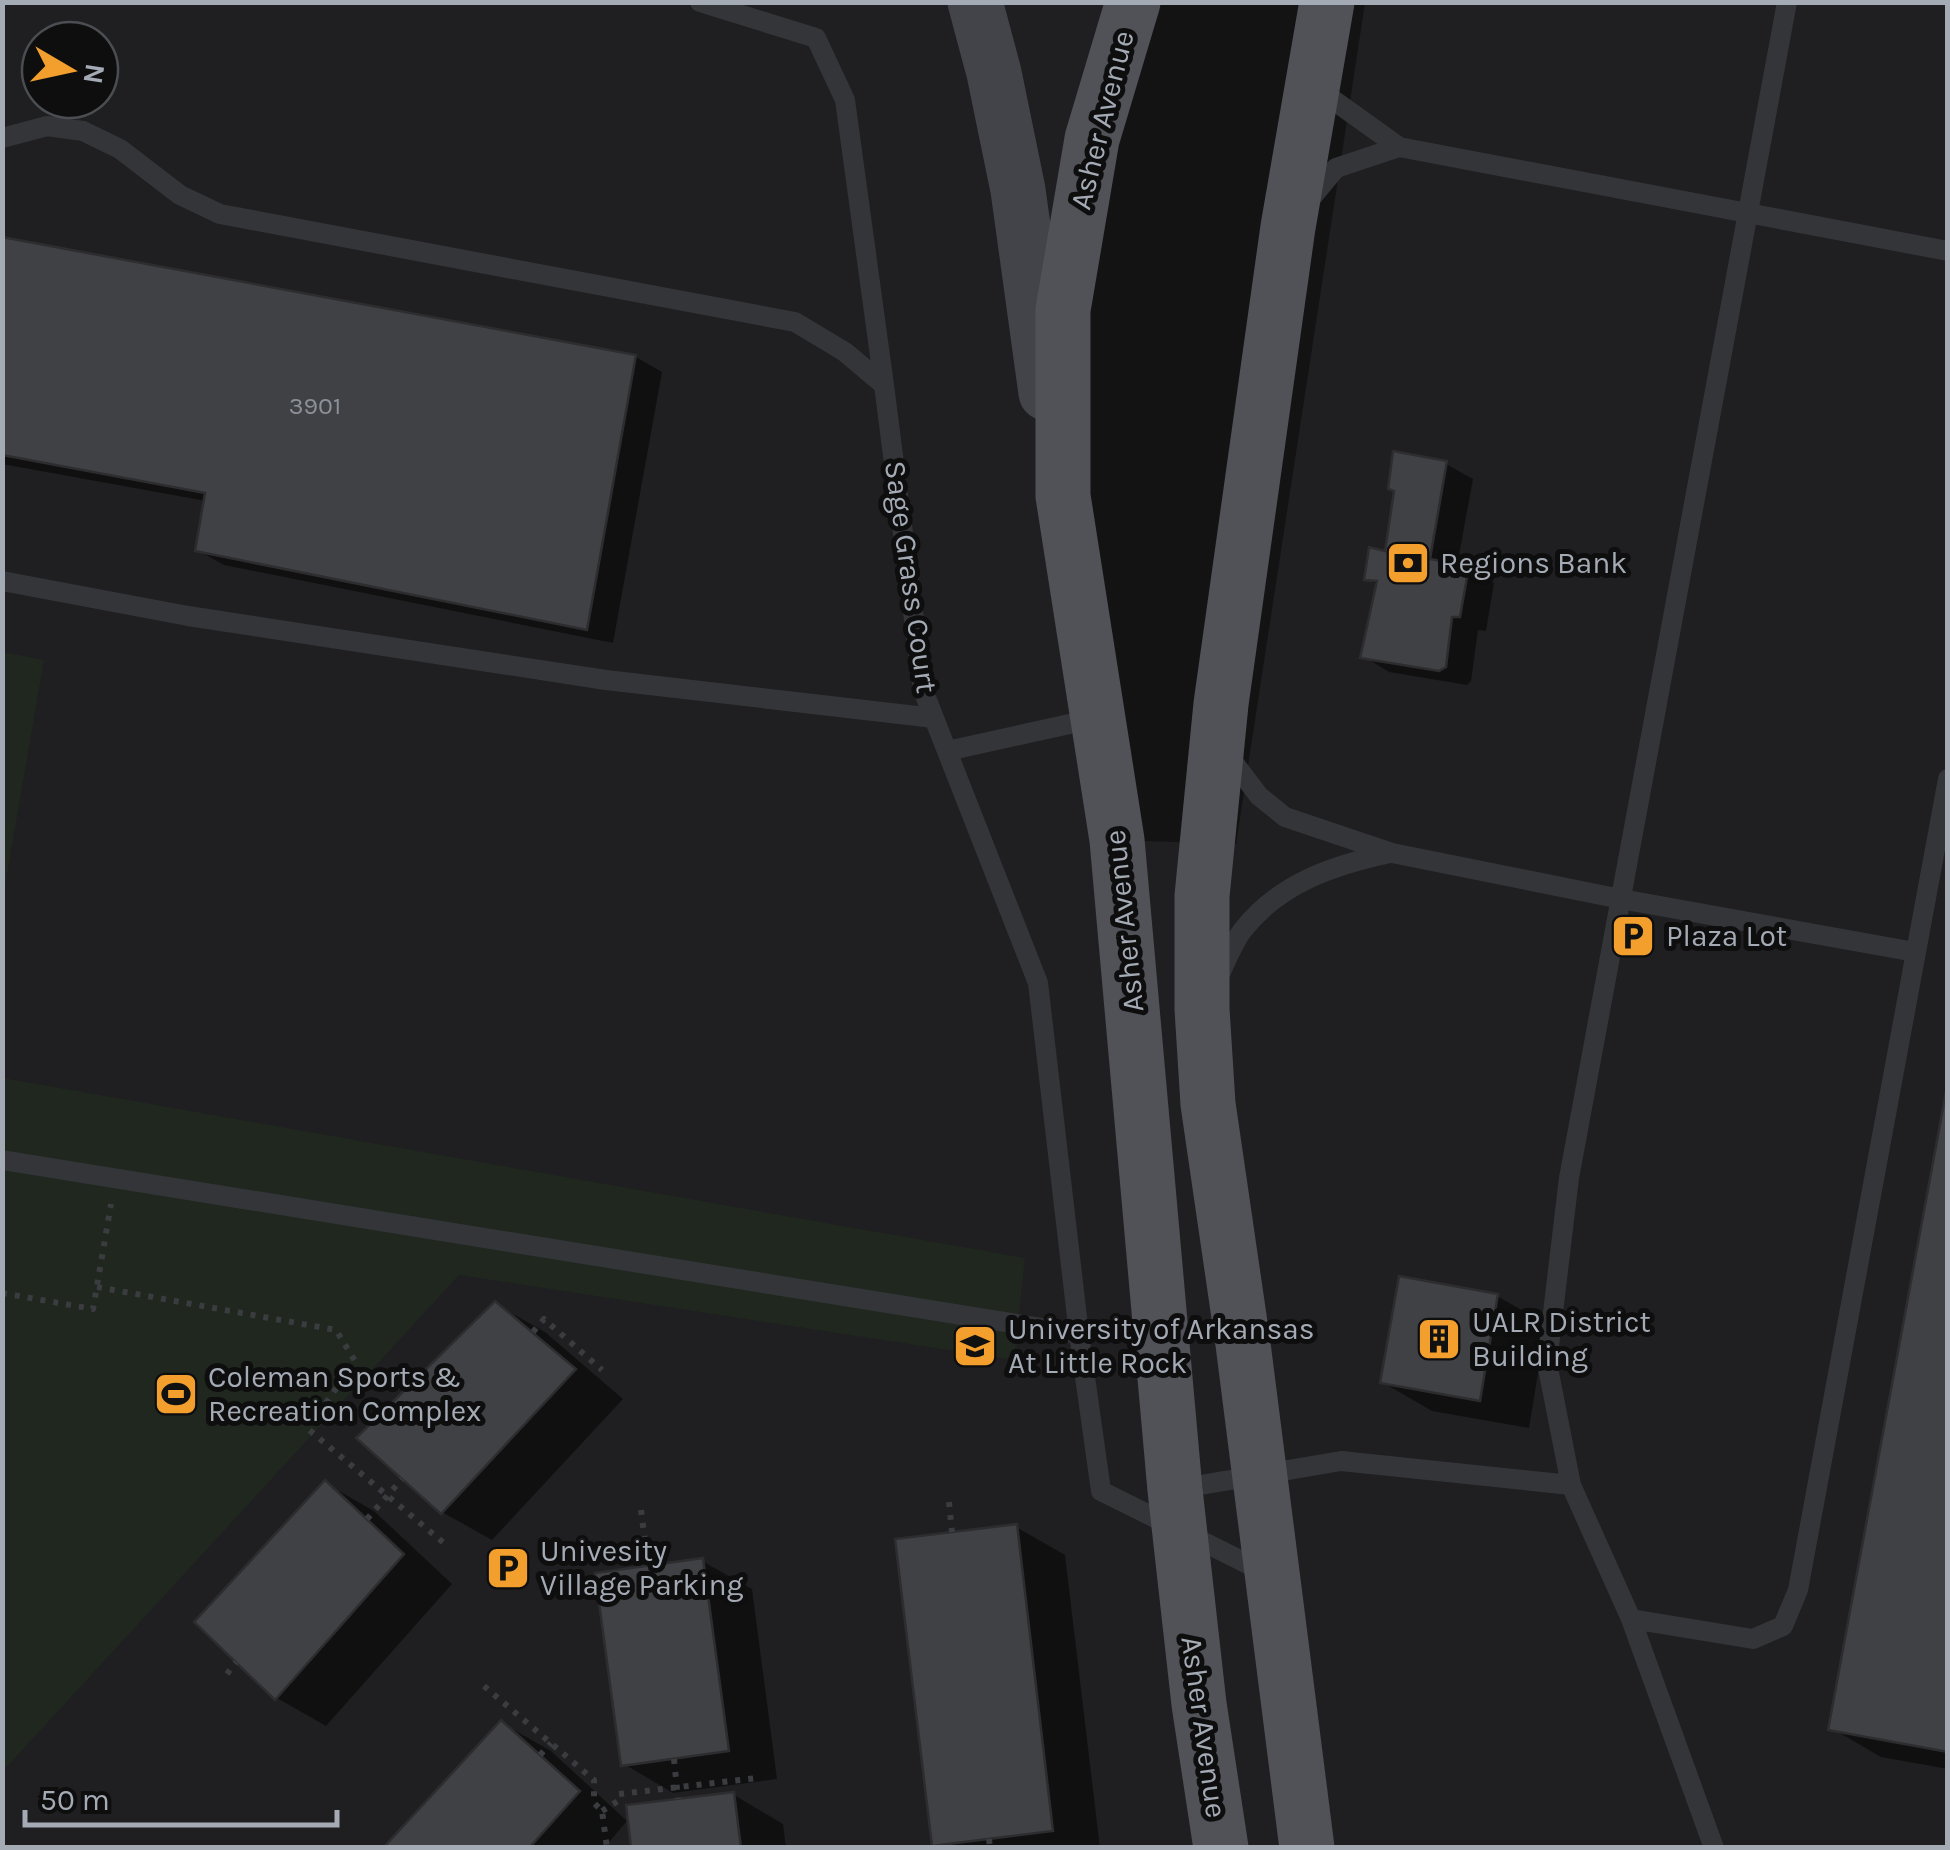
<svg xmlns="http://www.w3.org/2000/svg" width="1950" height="1850" font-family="Karla,sans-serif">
	<rect width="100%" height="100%" fill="#131314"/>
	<path fill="#1f1f21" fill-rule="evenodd" d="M3 3H1134L1063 310 1117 840 1236 844 1365 3H1947V1847L3 1848ZM40 40H100V100H40Z"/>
	<path fill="#1f271f" d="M3 652 44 660 3 897 2 652Z
		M3 1078 1025 1258 1014 1360 459 1275 3 1771Z"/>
	<path fill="#0007" d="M2 239 636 357 662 372 613 643 224 565 197 550 206 501 2 464Z
		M1446 464 1473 479 1457 566 1468 568 1494 583 1486 631 1478 630 1471 681 1467 685 1389 672 1363 656 1378 585 1367 578Z
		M1948 1095V1769L1881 1757 1831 1728Z
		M1497 1296 1546 1324 1529 1428 1432 1411 1382 1382Z
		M495 1304 545 1332 623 1399 492 1540 442 1512Z
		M325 1483 374 1511 452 1584 326 1726 277 1698Z
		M1016 1527 1065 1555 1100 1848H940L934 1844Z
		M702 1561 752 1589 777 1779 673 1793 624 1764Z
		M502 1723 551 1751 627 1821 604 1848H387Z
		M734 1795 783 1824 786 1848H633Z"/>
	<path fill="#3f4144" stroke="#2d2d30" stroke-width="2.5" d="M2 237 636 355 587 630 195 551 205 493 2 455Z
		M1393 451 1447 461 1430 559 1469 566 1460 617H1452L1446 667 1439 671 1360 658 1377 581 1364 580 1369 547 1385 551 1394 491 1388 489Z
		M1948 1081V1752L1828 1730Z
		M1399 1276 1498 1294 1480 1401 1380 1383Z
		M495 1301 576 1369 441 1514 356 1438Z
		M325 1480 404 1554 275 1700 194 1622Z
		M1017 1524 1053 1831 932 1846 895 1539Z
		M703 1558 729 1751 621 1766 595 1573Z
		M501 1720 580 1791 529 1848H383Z
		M734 1792 741 1848H631L626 1805Z"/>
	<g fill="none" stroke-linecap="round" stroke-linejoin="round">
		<path stroke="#3a3c40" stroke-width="6" stroke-dasharray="5 8" stroke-linecap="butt" d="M97 1287 336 1330 355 1361 308 1429 445 1544
			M2 1293 93 1309 111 1204
			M533 1332 544 1319 602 1370
			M949 1502 952 1532
			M641 1510 648 1566
			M367 1519 402 1479
			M227 1674 236 1662
			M484 1686 594 1780V1803L602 1811 607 1848
			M540 1755 551 1743
			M674 1759 678 1799
			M602 1811 618 1801 619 1794 757 1778
			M989 1839 990 1848"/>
		<path stroke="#343539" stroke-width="20" d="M700 2 816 38 845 100 884 385
			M1318 89 1399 147 1948 251
			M2 138 47 126 83 131 120 149 180 195 220 214 795 322 845 352 884 385 923 690 1038 983 1079 1334 1101 1491 1266 1573
			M1306 204 1336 168 1399 147
			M2 581 188 616 606 680 934 718
			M1229 750 1231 759 1259 796 1285 817 1392 853 1621 899 1915 952
			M947 751 1097 718
			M1217 980C1225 964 1232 945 1242 931 1279 883 1334 865 1390 853
			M2 1160 1079 1334
			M1571 1485 1547 1363 1569 1178 1787 2
			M1177 1489 1341 1461 1571 1485 1631 1619 1714 1848
			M1631 1619 1753 1639 1783 1626 1798 1590 1948 779"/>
		<path stroke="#424449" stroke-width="55" d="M975 2 994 73 1018 190 1046 393"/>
		<path stroke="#505258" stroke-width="55" d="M1133 2 1092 139 1063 310V496L1117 840 1175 1490 1199 1704 1221 1848
			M1307 1848 1243 1344 1208 1104 1202 1009V896L1221 704 1288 227 1327 2"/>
	</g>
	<defs>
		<g id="bank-square" transform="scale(2.25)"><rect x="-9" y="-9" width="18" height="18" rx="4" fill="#f29f2d" stroke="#0e0e0f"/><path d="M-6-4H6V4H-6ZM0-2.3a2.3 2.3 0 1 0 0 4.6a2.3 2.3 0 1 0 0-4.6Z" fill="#111"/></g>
		<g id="parking-square" transform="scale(2.25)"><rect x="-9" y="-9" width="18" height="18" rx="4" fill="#f29f2d" stroke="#0e0e0f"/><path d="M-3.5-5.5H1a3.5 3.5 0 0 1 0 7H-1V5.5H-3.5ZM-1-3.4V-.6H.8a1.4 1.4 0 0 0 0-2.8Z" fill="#111"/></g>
		<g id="building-square" transform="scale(2.25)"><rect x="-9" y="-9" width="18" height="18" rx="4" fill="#f29f2d" stroke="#0e0e0f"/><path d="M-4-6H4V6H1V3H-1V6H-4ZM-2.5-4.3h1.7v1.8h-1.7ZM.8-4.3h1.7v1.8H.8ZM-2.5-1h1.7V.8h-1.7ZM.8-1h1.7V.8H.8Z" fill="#111"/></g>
		<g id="university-square" transform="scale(2.25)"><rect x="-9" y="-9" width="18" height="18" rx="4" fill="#f29f2d" stroke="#0e0e0f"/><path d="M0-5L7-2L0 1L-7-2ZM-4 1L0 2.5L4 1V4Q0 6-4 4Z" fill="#111"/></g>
		<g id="stadium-square" transform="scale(2.25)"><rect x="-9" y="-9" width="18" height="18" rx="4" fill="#f29f2d" stroke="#0e0e0f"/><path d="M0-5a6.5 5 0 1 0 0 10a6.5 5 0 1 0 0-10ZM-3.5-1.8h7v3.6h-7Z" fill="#111"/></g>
	</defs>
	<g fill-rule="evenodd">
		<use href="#bank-square" x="1408" y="563"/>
		<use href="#parking-square" x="1633" y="936"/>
		<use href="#building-square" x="1439" y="1339"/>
		<use href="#university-square" x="975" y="1346"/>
		<use href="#stadium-square" x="176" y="1394"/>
		<use href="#parking-square" x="508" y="1568"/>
	</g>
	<g text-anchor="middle" stroke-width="10" stroke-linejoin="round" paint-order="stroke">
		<g font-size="25" fill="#8b9099">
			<text x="315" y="414">3901</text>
		</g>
		<g font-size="30" fill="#a4abb5" stroke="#0e0e0f">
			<text transform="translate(1102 120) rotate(-76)" y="10">Asher Avenue</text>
			<text transform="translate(911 577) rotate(82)" y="10">Sage Grass Court</text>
			<text transform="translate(1124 921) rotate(-96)" y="10">Asher Avenue</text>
			<text transform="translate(1204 1727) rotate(82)" y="10">Asher Avenue</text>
		</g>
		<g font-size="30" fill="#a4abb5" stroke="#0e0e0f" text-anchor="start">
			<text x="1440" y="573">Regions Bank</text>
			<text x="1666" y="946">Plaza Lot</text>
			<text x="1472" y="1332">UALR District<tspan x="1472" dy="34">Building</tspan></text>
			<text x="1008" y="1339">University of Arkansas<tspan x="1008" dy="34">At Little Rock</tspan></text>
			<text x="208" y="1387">Coleman Sports &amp;<tspan x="208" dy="34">Recreation Complex</tspan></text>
			<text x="540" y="1561">Univesity<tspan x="540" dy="34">Village Parking</tspan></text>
		</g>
	</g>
	<rect width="1950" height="1850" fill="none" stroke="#a4abb5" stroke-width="10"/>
	<g transform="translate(70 70) rotate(99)"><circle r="48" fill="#0e0e0f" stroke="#4a4d51" stroke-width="2.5"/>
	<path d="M0-8L18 38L0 25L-18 38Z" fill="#f29f2d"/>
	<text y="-15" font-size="28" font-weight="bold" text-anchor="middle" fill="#a4abb5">N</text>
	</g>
	<path d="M25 1810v15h312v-15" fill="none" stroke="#a4abb5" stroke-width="5"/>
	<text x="40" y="1810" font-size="30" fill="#a4abb5" stroke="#0e0e0f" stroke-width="8" paint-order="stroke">50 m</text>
</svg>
